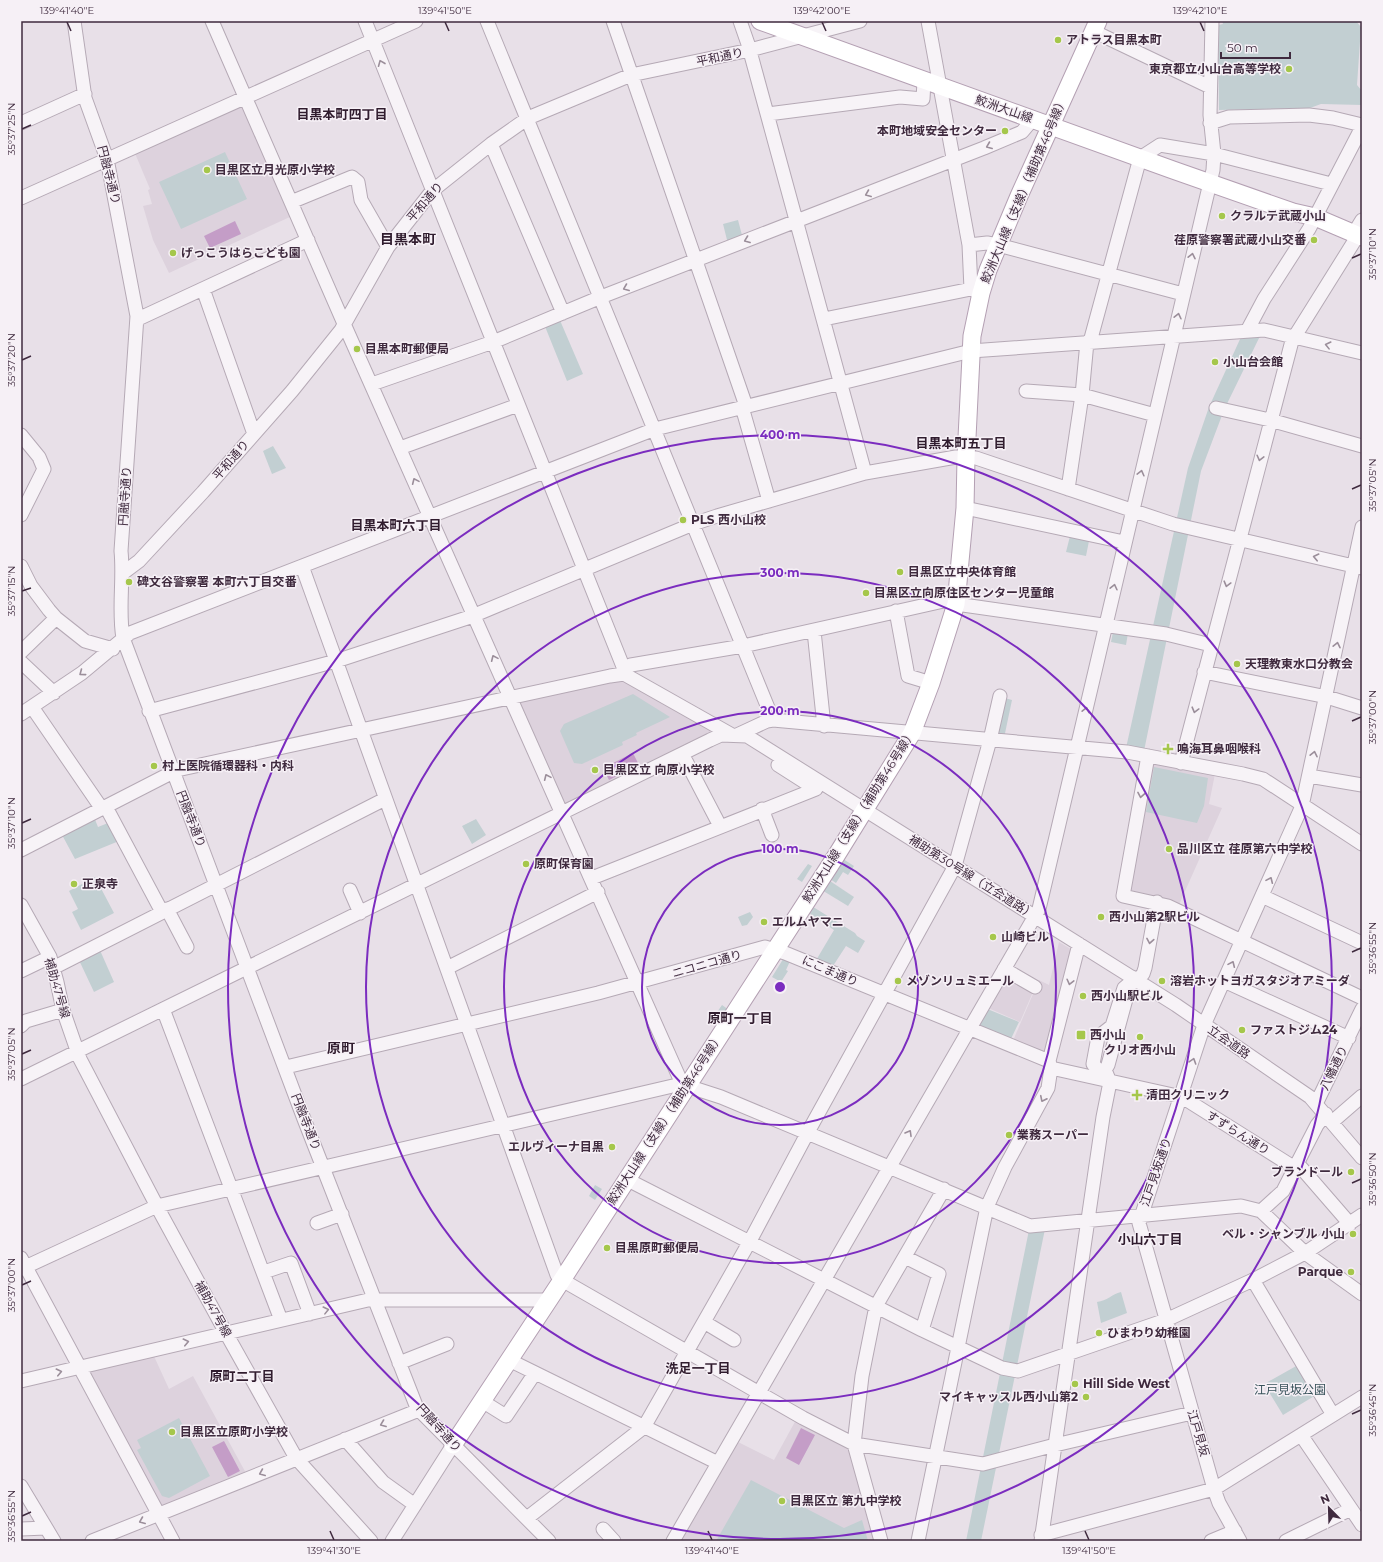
<svg xmlns="http://www.w3.org/2000/svg" width="1383" height="1562" font-family="Montserrat,'Noto Sans JP',sans-serif">
	<rect width="100%" height="100%" fill="#e8e0e8"/>
	<path fill="#ddd2dd" d="M243 101 292 216 169 273 153 240 143 206 152 204 148 190 150 189 134 151Z
		M617 680 629 684 715 730V734L563 805 517 703Z
		M1154 762 1215 774 1209 804 1222 808 1178 907 1129 895 1149 765Z
		M1059 942 1074 951 1046 1057 1012 1043 1039 980 1049 985Z
		M1005 973 1033 992 1020 1022 986 1007Z
		M153 1354 169 1389 193 1376 247 1475 161 1509 88 1369Z
		M797 1418 848 1445 874 1541H677L736 1441 774 1460Z"/>
	<path fill="#c2cfd2" d="M1222 21H1356L1361 27 1357 85 1362 91V105L1321 104 1310 108 1219 110 1218 25 1223 24Z
		M225 152 247 199 181 229 159 182Z
		M738 220 743 239 728 244 723 224Z
		M559 318 583 374 567 381 544 324Z
		M1261 334 1224 410 1201 471 1144 751 1126 748 1188 468 1209 407 1241 337Z
		M273 446 286 468 272 474 263 451Z
		M1071 532 1090 536 1086 556 1066 552Z
		M1113 632 1128 633 1126 645 1111 642Z
		M633 694 670 717 636 733 637 735 622 742 623 745 582 764 574 763 560 731 564 724Z
		M1001 697 1012 700 1004 738 992 737Z
		M1154 767 1208 778 1204 806 1197 823 1146 812Z
		M94 817 98 827 108 823 119 841 75 859 61 833Z
		M476 819 486 835 472 844 462 826Z
		M840 857 854 866 848 875 843 872 836 883 827 877Z
		M808 864 812 866 802 882 797 879Z
		M95 877 114 913 81 930 72 912 78 909 69 891Z
		M827 879 854 897 848 906 820 889Z
		M810 905 855 933 857 936 865 941 858 953 846 946 831 969 815 962 834 930 806 911Z
		M750 912 753 917 747 925 742 926 738 917Z
		M99 948 114 982 94 992 78 958Z
		M785 956 791 959 786 970 788 971 781 982 772 977Z
		M722 1005 729 1010 721 1023 713 1018Z
		M985 1008 1019 1022 1010 1041 975 1026Z
		M595 1185 602 1189 595 1200 589 1196Z
		M1045 1229 981 1541H966L1029 1230Z
		M1121 1292 1127 1313 1101 1323 1097 1302C1107 1301 1112 1294 1121 1292Z
		M1298 1365 1316 1395 1283 1415 1264 1384Z
		M179 1418 210 1476 169 1498 162 1496 137 1450 141 1448 137 1440Z
		M751 1480 844 1528 862 1520 868 1541H716Z"/>
	<path fill="#c49dc7" d="M235 221 241 234 210 248 204 236Z
		M633 753 639 765 609 780 603 768Z
		M801 1428 815 1435 799 1465 786 1458Z
		M224 1441 240 1471 228 1477 212 1447Z"/>
	<g fill="none" stroke-linecap="round" stroke-linejoin="round">
		<g stroke="#b5a9b5" stroke-width="15">
			<path id="minor" d="M74 21 85 98 107 159 137 316 121 551C124 580 118 610 123 638L304 1119 417 1408 549 1541
				M212 21 345 326 683 1086
				M365 21 624 669V674
				M487 21 773 720
				M613 21 746 406
				M740 21 748 44 865 473
				M928 21 969 245 971 289
				M1093 31 1210 87
				M768 114 900 97 923 99 924 81
				M21 123 85 94
				M1210 123 1229 117 1309 115 1333 118 1362 125
				M491 144 563 313
				M21 198 416 21
				M291 202 352 177 358 182 361 200 388 247
				M1355 240 1354 233 1362 220
				M969 245 987 243 998 245 1183 294
				M203 289 254 434
				M138 319 308 240
				M824 319 971 289 978 292
				M1247 331 1264 299 1309 229 1362 127
				M1295 336 1355 240 1362 233
				M1090 342 1140 158 1160 145 1214 154 1331 184
				M372 384 493 342 601 297 984 148 1022 132 1033 119
				M1026 391 1082 395 1155 415
				M742 407 769 501
				M1216 408 1270 420 1362 446
				M21 435 39 457 44 469 21 515
				M400 448 518 405
				M1068 489 1082 395 1087 342
				M965 508 1124 542
				M21 566 31 586 49 610 56 618 85 641 113 649
				M302 566 557 1275 562 1280 803 1418 854 1444 983 1464 1055 1445 1192 1413
				M123 573 139 561 203 492 292 391 341 330 388 247 432 191 491 144 528 118 631 75 750 50 860 21
				M956 604 1166 634 1211 645
				M896 611 908 676 931 683
				M814 631 824 726
				M21 652 56 618
				M21 662 54 693
				M624 669 631 665 743 646 957 598
				M1204 672 1327 697 1362 708
				M32 707 102 809
				M149 711 336 661 470 617 693 524 717 516 865 473 956 457 976 458 1173 524 1362 568
				M21 714 82 673 130 633 655 429 971 351 1264 330 1362 353
				M737 735 767 721 773 720 1127 752 1243 774 1263 779 1362 844
				M1148 756 1123 896 1168 906 1362 998
				M686 761 720 826
				M1181 763 1293 337
				M778 765 814 788
				M1309 776 1362 785
				M106 807 162 912
				M762 809 772 835
				M21 850 177 770 610 676 624 674 732 735
				M592 878 816 789
				M350 890 360 913
				M1262 896 1362 943
				M21 905 50 957 57 982 63 1010 80 1059 160 1212 226 1333 296 1458 371 1541
				M167 909 187 947
				M53 968 385 799
				M447 968 598 892
				M1004 969 1035 987
				M21 971 50 957
				M1137 980 1143 974 1145 968 1157 902
				M1224 981 1349 1038
				M1130 983 1124 988 1112 1026 1098 1037 1093 1064 1098 1070H1105L1108 1065 1132 977
				M163 1009 281 1320
				M21 1026 26 1021 63 1010
				M286 1067 598 993 765 947 785 953 1049 1061
				M1051 1068 1182 1097 1295 1168
				M21 1079 710 740 721 735 747 736 1176 1005 1310 1097 1362 1158
				M1316 1104 1362 1009
				M1332 1122 1362 1096
				M1298 1164 1350 1224
				M626 1179 922 1330 1002 1368 1018 1371 1166 1320 1253 1280 1305 1253 1362 1215
				M1261 1211 1283 1191 1317 1125 1326 1114
				M317 1223 342 1214
				M905 1257 939 1274 922 1330
				M21 1258 173 1541
				M21 1269 157 1206 677 1085 687 1086 721 1097 1030 1226 1241 1206 1261 1211 1305 1253 1362 1294
				M264 1272 291 1263 310 1314
				M1253 1280 1333 1415
				M704 1322 734 1340
				M509 1360 718 1463
				M399 1363 447 1344
				M21 1381 368 1300H548
				M482 1401 506 1416 535 1373
				M1301 1435 1362 1525
				M345 1439 383 1482 415 1505
				M21 1486 54 1541
				M527 1518 644 1427 750 1241 808 1132 955 866 990 740 1000 696
				M21 1529 46 1528
				M603 1529 614 1541
				M1041 1535 1214 1489 1362 1397
				M92 1541 419 1410
				M392 1541 453 1445
				M673 1541 1039 909 1213 170 1214 154 1210 115 1212 21
				M881 1541 854 1444 862 1376 876 1306 944 1189
				M918 1541 987 1207 1005 1167 1048 1088 1051 1068 1049 1061 1079 944
				M1041 1541 1103 1117 1110 1082 1105 1070
				M1211 1541 1235 1531
				M1240 1541 1219 1503 1214 1489 1139 1223 1204 1025 1302 806 1362 527
				M1286 1541 1351 1509"/>
		</g>
		<g stroke="#b4a0b3" stroke-width="19">
			<path id="major" d="M760 21 1173 170 1293 212 1315 217 1362 237
				M453 1445 562 1280 836 856 912 733 931 683 956 604 965 508 966 458 972 336 981 293 988 270 1019 196 1098 21"/>
		</g>
		<use href="#minor" stroke="#f7f3f7" stroke-width="13"/>
		<use href="#major" stroke="#fff" stroke-width="17"/>
	</g>
	<defs><path id="oneway-chevron" d="M-2-3.5L2.5 0L-2 3.5" fill="none" stroke-width="1.6" stroke-linecap="round" stroke-linejoin="round"/></defs>
	<g stroke="#9b8e9a">
		<use href="#oneway-chevron" transform="translate(381 63) rotate(-112)"/>
		<use href="#oneway-chevron" transform="translate(989 146) rotate(158)"/>
		<use href="#oneway-chevron" transform="translate(868 194) rotate(158)"/>
		<use href="#oneway-chevron" transform="translate(747 240) rotate(159)"/>
		<use href="#oneway-chevron" transform="translate(1192 256) rotate(-78)"/>
		<use href="#oneway-chevron" transform="translate(626 288) rotate(158)"/>
		<use href="#oneway-chevron" transform="translate(1178 316) rotate(-77)"/>
		<use href="#oneway-chevron" transform="translate(1328 345) rotate(-166)"/>
		<use href="#oneway-chevron" transform="translate(1260 458) rotate(104)"/>
		<use href="#oneway-chevron" transform="translate(1141 473) rotate(-76)"/>
		<use href="#oneway-chevron" transform="translate(415 481) rotate(-114)"/>
		<use href="#oneway-chevron" transform="translate(1316 557) rotate(-167)"/>
		<use href="#oneway-chevron" transform="translate(1227 584) rotate(105)"/>
		<use href="#oneway-chevron" transform="translate(1114 587) rotate(-77)"/>
		<use href="#oneway-chevron" transform="translate(1337 645) rotate(-78)"/>
		<use href="#oneway-chevron" transform="translate(494 658) rotate(-114)"/>
		<use href="#oneway-chevron" transform="translate(82 673) rotate(143)"/>
		<use href="#oneway-chevron" transform="translate(1086 710) rotate(-77)"/>
		<use href="#oneway-chevron" transform="translate(1195 710) rotate(105)"/>
		<use href="#oneway-chevron" transform="translate(1314 754) rotate(-78)"/>
		<use href="#oneway-chevron" transform="translate(547 777) rotate(-114)"/>
		<use href="#oneway-chevron" transform="translate(1141 795) rotate(100)"/>
		<use href="#oneway-chevron" transform="translate(1270 880) rotate(-66)"/>
		<use href="#oneway-chevron" transform="translate(1150 941) rotate(100)"/>
		<use href="#oneway-chevron" transform="translate(1232 964) rotate(-66)"/>
		<use href="#oneway-chevron" transform="translate(1070 982) rotate(104)"/>
		<use href="#oneway-chevron" transform="translate(1193 1061) rotate(-72)"/>
		<use href="#oneway-chevron" transform="translate(1043 1099) rotate(116)"/>
		<use href="#oneway-chevron" transform="translate(909 1133) rotate(-60)"/>
		<use href="#oneway-chevron" transform="translate(326 1310) rotate(-14)"/>
		<use href="#oneway-chevron" transform="translate(186 1342) rotate(-13)"/>
		<use href="#oneway-chevron" transform="translate(59 1372) rotate(-13)"/>
		<use href="#oneway-chevron" transform="translate(383 1424) rotate(159)"/>
		<use href="#oneway-chevron" transform="translate(262 1473) rotate(157)"/>
		<use href="#oneway-chevron" transform="translate(142 1521) rotate(158)"/>
	</g>
	<path fill="none" stroke="#3f2a3e" stroke-width="1.5" d="M67 22 71 31M445 22 449 31M822 22 826 31M1200 22 1204 31M22 129 31 125M1352 258 1361 254M22 360 31 356M1352 489 1361 485M22 591 31 588M1352 721 1361 717M22 823 31 819M1352 952 1361 948M22 1054 31 1050M1352 1183 1361 1179M22 1285 31 1281M1352 1414 1361 1410M22 1516 31 1512M330 1531 334 1540M708 1531 712 1540M1085 1531 1089 1540"/>
	<g fill="none" stroke="#7b2cbf" stroke-width="2">
		<circle cx="780" cy="987" r="138"/>
		<circle cx="780" cy="987" r="276"/>
		<circle cx="780" cy="987" r="414"/>
		<circle cx="780" cy="987" r="552"/>
	</g>
	<g fill="#a5c74b" stroke="#f6f0f6" stroke-width="1.5">
		<circle cx="1058" cy="40" r="4"/>
		<circle cx="1289" cy="69" r="4"/>
		<circle cx="1005" cy="131" r="4"/>
		<circle cx="207" cy="170" r="4"/>
		<circle cx="1222" cy="216" r="4"/>
		<circle cx="1314" cy="240" r="4"/>
		<circle cx="173" cy="253" r="4"/>
		<circle cx="357" cy="349" r="4"/>
		<circle cx="1215" cy="362" r="4"/>
		<circle cx="683" cy="520" r="4"/>
		<circle cx="900" cy="572" r="4"/>
		<circle cx="129" cy="582" r="4"/>
		<circle cx="866" cy="593" r="4"/>
		<circle cx="1237" cy="664" r="4"/>
		<path d="M1166 743h4v4h4v4h-4v4h-4v-4h-4v-4h4z"/>
		<circle cx="154" cy="766" r="4"/>
		<circle cx="595" cy="770" r="4"/>
		<circle cx="1169" cy="849" r="4"/>
		<circle cx="526" cy="864" r="4"/>
		<circle cx="74" cy="884" r="4"/>
		<circle cx="1101" cy="917" r="4"/>
		<circle cx="764" cy="922" r="4"/>
		<circle cx="993" cy="937" r="4"/>
		<circle cx="898" cy="981" r="4"/>
		<circle cx="1162" cy="981" r="4"/>
		<circle cx="1083" cy="996" r="4"/>
		<circle cx="1242" cy="1030" r="4"/>
		<rect x="1076" y="1030" width="10" height="10" rx="2"/>
		<circle cx="1140" cy="1037" r="4"/>
		<path d="M1135 1089h4v4h4v4h-4v4h-4v-4h-4v-4h4z"/>
		<circle cx="1009" cy="1135" r="4"/>
		<circle cx="612" cy="1147" r="4"/>
		<circle cx="1351" cy="1172" r="4"/>
		<circle cx="1353" cy="1234" r="4"/>
		<circle cx="607" cy="1248" r="4"/>
		<circle cx="1351" cy="1272" r="4"/>
		<circle cx="1099" cy="1333" r="4"/>
		<circle cx="1075" cy="1384" r="4"/>
		<circle cx="1086" cy="1397" r="4"/>
		<circle cx="172" cy="1432" r="4"/>
		<circle cx="782" cy="1501" r="4"/>
	</g>
	<g text-anchor="middle" stroke-width="3" stroke-linejoin="round" paint-order="stroke">
		<g font-size="12" font-weight="bold" fill="#3f2a3e" stroke="#f6f0f6" text-anchor="start">
			<text x="1066" y="44">アトラス目黒本町</text>
			<text x="1281" y="73" text-anchor="end">東京都立小山台高等学校</text>
			<text x="997" y="135" text-anchor="end">本町地域安全センター</text>
			<text x="215" y="174">目黒区立月光原小学校</text>
			<text x="1230" y="220">クラルテ武蔵小山</text>
			<text x="1306" y="244" text-anchor="end">荏原警察署武蔵小山交番</text>
			<text x="181" y="257">げっこうはらこども園</text>
			<text x="365" y="353">目黒本町郵便局</text>
			<text x="1223" y="366">小山台会館</text>
			<text x="691" y="524">PLS 西小山校</text>
			<text x="908" y="576">目黒区立中央体育館</text>
			<text x="137" y="586">碑文谷警察署 本町六丁目交番</text>
			<text x="874" y="597">目黒区立向原住区センター児童館</text>
			<text x="1245" y="668">天理教東水口分教会</text>
			<text x="1177" y="753">鳴海耳鼻咽喉科</text>
			<text x="162" y="770">村上医院循環器科・内科</text>
			<text x="603" y="774">目黒区立 向原小学校</text>
			<text x="1177" y="853">品川区立 荏原第六中学校</text>
			<text x="534" y="868">原町保育園</text>
			<text x="82" y="888">正泉寺</text>
			<text x="1109" y="921">西小山第2駅ビル</text>
			<text x="772" y="926">エルムヤマニ</text>
			<text x="1001" y="941">山崎ビル</text>
			<text x="906" y="985">メゾンリュミエール</text>
			<text x="1170" y="985">溶岩ホットヨガスタジオアミーダ</text>
			<text x="1091" y="1000">西小山駅ビル</text>
			<text x="1250" y="1034">ファストジム24</text>
			<text x="1090" y="1039">西小山</text>
			<text x="1140" y="1054" text-anchor="middle">クリオ西小山</text>
			<text x="1146" y="1099">清田クリニック</text>
			<text x="1017" y="1139">業務スーパー</text>
			<text x="604" y="1151" text-anchor="end">エルヴィーナ目黒</text>
			<text x="1343" y="1176" text-anchor="end">ブランドール</text>
			<text x="1345" y="1238" text-anchor="end">ベル・シャンブル 小山</text>
			<text x="615" y="1252">目黒原町郵便局</text>
			<text x="1343" y="1276" text-anchor="end">Parque</text>
			<text x="1107" y="1337">ひまわり幼稚園</text>
			<text x="1083" y="1388">Hill Side West</text>
			<text x="1078" y="1401" text-anchor="end">マイキャッスル西小山第2</text>
			<text x="180" y="1436">目黒区立原町小学校</text>
			<text x="790" y="1505">目黒区立 第九中学校</text>
		</g>
		<g font-size="12" fill="#3f2a3e" stroke="#f6f0f6">
			<text transform="translate(720 57) rotate(-12)" y="4">平和通り</text>
			<text transform="translate(1004 109) rotate(19)" y="4">鮫洲大山線</text>
			<text transform="translate(109 175) rotate(76)" y="4">円融寺通り</text>
			<text transform="translate(1024 190) rotate(-67)" y="4">鮫洲大山線（支線）（補助第46号線）</text>
			<text transform="translate(425 202) rotate(-49)" y="4">平和通り</text>
			<text transform="translate(231 460) rotate(-49)" y="4">平和通り</text>
			<text transform="translate(125 496) rotate(-86)" y="4">円融寺通り</text>
			<text transform="translate(859 816) rotate(-58)" y="4">鮫洲大山線（支線）（補助第46号線）</text>
			<text transform="translate(191 819) rotate(69)" y="4">円融寺通り</text>
			<text transform="translate(972 877) rotate(32)" y="4">補助第30号線（立会道路）</text>
			<text transform="translate(707 964) rotate(-16)" y="4">ニコニコ通り</text>
			<text transform="translate(830 971) rotate(23)" y="4">にこま通り</text>
			<text transform="translate(57 988) rotate(74)" y="4">補助47号線</text>
			<text transform="translate(1229 1042) rotate(35)" y="4">立会道路</text>
			<text transform="translate(1334 1068) rotate(-64)" y="4">八幡通り</text>
			<text transform="translate(665 1119) rotate(-57)" y="4">鮫洲大山線（支線）（補助第46号線）</text>
			<text transform="translate(306 1122) rotate(69)" y="4">円融寺通り</text>
			<text transform="translate(1238 1133) rotate(32)" y="4">すずらん通り</text>
			<text transform="translate(1156 1172) rotate(-71)" y="4">江戸見坂通り</text>
			<text transform="translate(213 1309) rotate(61)" y="4">補助47号線</text>
			<text transform="translate(439 1428) rotate(48)" y="4">円融寺通り</text>
			<text transform="translate(1198 1433) rotate(73)" y="4">江戸見坂</text>
		</g>
		<g font-size="12" fill="#38525a" stroke="#f6f0f6">
			<text x="1290" y="1394">江戸見坂公園</text>
		</g>
		<g font-size="13" font-weight="bold" fill="#301c2e" stroke="#f6f0f6">
			<text x="342" y="119">目黒本町四丁目</text>
			<text x="961" y="448">目黒本町五丁目</text>
			<text x="396" y="530">目黒本町六丁目</text>
			<text x="740" y="1023">原町一丁目</text>
			<text x="1150" y="1244">小山六丁目</text>
			<text x="698" y="1373">洗足一丁目</text>
			<text x="242" y="1381">原町二丁目</text>
		</g>
		<g font-size="14" font-weight="bold" fill="#301c2e" stroke="#f6f0f6">
			<text x="408" y="244">目黒本町</text>
			<text x="341" y="1053">原町</text>
		</g>
	</g>
	<circle cx="780" cy="987" r="6" fill="#7b2cbf" stroke="#f6f0f6" stroke-width="2"/>
	<g font-size="12" text-anchor="middle" font-weight="bold" fill="#7b2cbf" stroke="#f6f0f6" stroke-width="3" stroke-linejoin="round" paint-order="stroke">
		<text x="780" y="439">400 m</text>
		<text x="780" y="577">300 m</text>
		<text x="780" y="715">200 m</text>
		<text x="780" y="853">100 m</text>
	</g>
	<rect width="1383" height="1562" fill="none" stroke="#f6f0f6" stroke-width="44"/>
	<g transform="translate(1329 1508) rotate(337)" stroke="#f6f0f6" stroke-width="3" paint-order="stroke">
	<path d="M0-3L7 15L0 10L-7 15Z" fill="#3f2a3e"/>
	<text y="-6" font-size="11" font-weight="bold" text-anchor="middle" fill="#3f2a3e">N</text>
	</g>
	<path d="M1221 52v6h69v-6" fill="none" stroke="#3f2a3e" stroke-width="2"/>
	<text x="1227" y="52" font-size="12" fill="#3f2a3e" stroke="#f6f0f6" stroke-width="3" paint-order="stroke">50 m</text>
	<rect x="22" y="22" width="1339" height="1518" fill="none" stroke="#3f2a3e" stroke-width="1.5"/>
	<g font-size="10" text-anchor="middle" fill="#3f2a3e">
		<text x="67" y="14">139°41'40"E</text>
		<text x="445" y="14">139°41'50"E</text>
		<text x="822" y="14">139°42'00"E</text>
		<text x="1200" y="14">139°42'10"E</text>
		<text transform="translate(11 129) rotate(-90)" y="4">35°37'25"N</text>
		<text transform="translate(1372 254) rotate(-90)" y="4">35°37'10"N</text>
		<text transform="translate(11 360) rotate(-90)" y="4">35°37'20"N</text>
		<text transform="translate(1372 485) rotate(-90)" y="4">35°37'05"N</text>
		<text transform="translate(11 591) rotate(-90)" y="4">35°37'15"N</text>
		<text transform="translate(1372 717) rotate(-90)" y="4">35°37'00"N</text>
		<text transform="translate(11 823) rotate(-90)" y="4">35°37'10"N</text>
		<text transform="translate(1372 948) rotate(-90)" y="4">35°36'55"N</text>
		<text transform="translate(11 1054) rotate(-90)" y="4">35°37'05"N</text>
		<text transform="translate(1372 1179) rotate(-90)" y="4">35°36'50"N</text>
		<text transform="translate(11 1285) rotate(-90)" y="4">35°37'00"N</text>
		<text transform="translate(1372 1410) rotate(-90)" y="4">35°36'45"N</text>
		<text transform="translate(11 1516) rotate(-90)" y="4">35°36'55"N</text>
		<text x="334" y="1554">139°41'30"E</text>
		<text x="712" y="1554">139°41'40"E</text>
		<text x="1089" y="1554">139°41'50"E</text>
	</g>
</svg>
